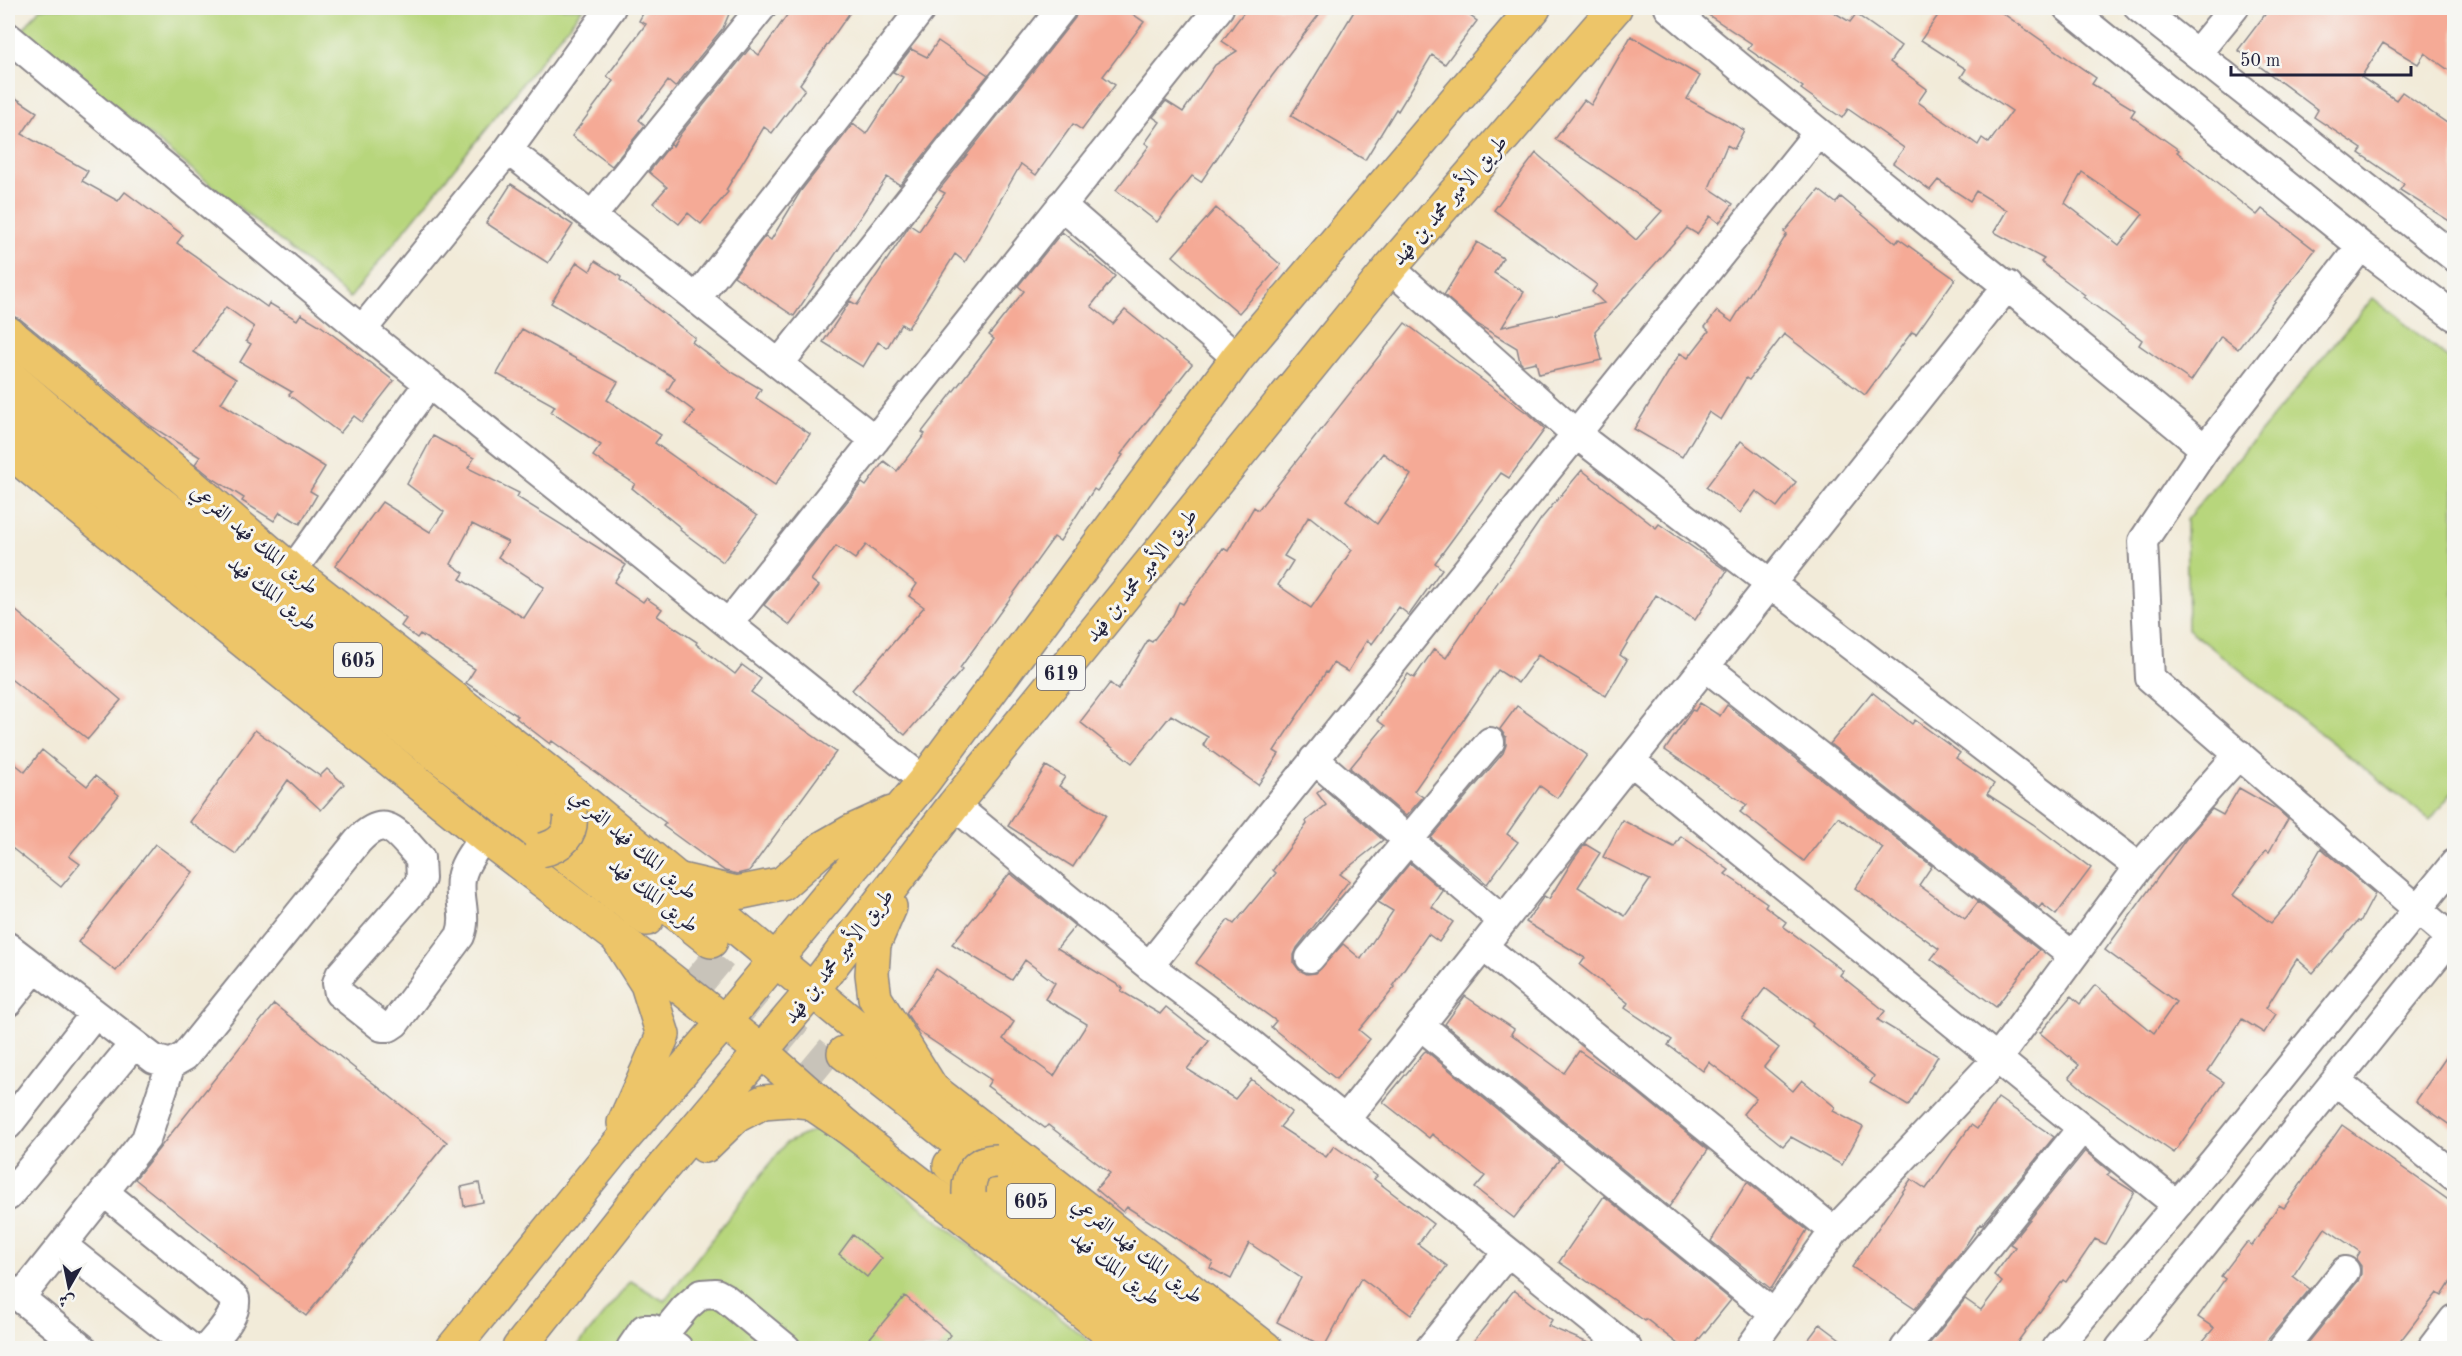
<svg xmlns="http://www.w3.org/2000/svg" width="2462" height="1356" font-family="'Old Standard TT',Amiri,serif">
	<rect width="100%" height="100%" fill="#f6f6f2"/>
	<filter id="ink" filterUnits="userSpaceOnUse"><feTurbulence type="fractalNoise" baseFrequency=".0167" numOctaves="2"/><feDisplacementMap in="SourceGraphic" scale="12" xChannelSelector="R" yChannelSelector="G"/><feConvolveMatrix kernelMatrix="1 2 1 2 8 2 1 2 1" color-interpolation-filters="sRGB"/></filter>
	<filter id="wash" filterUnits="userSpaceOnUse"><feTurbulence type="fractalNoise" baseFrequency=".008" numOctaves="4" result="noise"/><feDisplacementMap in="SourceGraphic" scale="24" xChannelSelector="R" yChannelSelector="G"/><feGaussianBlur stdDeviation="1.35" result="paint"/><feColorMatrix in="noise" values="0 0 0 0 0 0 0 0 0 0 0 0 0 0 0 0 0 1.4 0 .05"/><feComposite in="paint" operator="in"/></filter>
	<g filter="url(#wash)">
		<rect width="100%" height="100%" fill="#f2ebd9"/>
		<path fill="#b7d67c" stroke="#6c7c5c" stroke-width="1.5" d="M40 8H583L350 298 22 31Z
			M2373 298 2454 363V790L2430 820 2188 629 2186 520Z
			M821 1127 1098 1348H576L631 1281 664 1301 786 1143Z"/>
		<g id="blocks">
			<path fill="#f5aa96" fill-rule="evenodd" d="M646 8H716L729 14 723 28 675 87 668 81 639 120 645 125 612 166 572 136 613 81 607 76 646 24 639 21Z
				M792 8H853L800 84 805 89 772 133 764 127 726 190 728 192 701 224 688 213 679 224 653 203 667 187 649 172 671 144 673 146 681 133 750 48 759 55Z
				M1078 8H1124L1144 22 1103 76 1115 85 1082 130 1073 124 1036 175 1021 164 965 262 955 254 908 328 901 324 887 348 878 342 863 367 823 342 850 301 857 305 910 225 919 231 945 193 939 190 1075 18Z
				M1247 8H1324L1272 76 1201 182 1192 176 1157 222 1116 190 1149 146 1145 143 1160 122 1153 117 1166 101 1183 112 1215 65 1237 51 1222 41Z
				M1356 8H1459L1477 21 1445 64 1432 55 1398 111 1396 109 1365 160 1291 116Z
				M1698 8H1827L1850 22 1856 14 1901 46 1890 62 1927 89 1918 102 1978 145 1982 138 1989 143 2012 111 1961 77 1966 69 1921 40 1943 8H1995L2096 78 2092 84 2135 110 2131 116 2179 150 2177 152 2257 215 2262 209 2315 250 2238 349 2221 336 2191 381 2139 345 2142 340 2083 297 2085 295 2041 262 2044 259 1994 232 2007 210 1976 191 1970 201 1938 180 1930 190 1893 163 1904 148 1848 109 1842 118 1801 89 1803 87 1748 49 1752 44ZM2082 172 2143 214 2119 245 2065 203Z
				M2270 8H2454V74L2425 53 2418 64 2383 43 2361 77 2396 100 2402 92 2454 128V224L2400 190 2404 184 2359 153 2362 149 2314 117 2318 110 2238 50Z
				M1631 36 1700 76 1687 99 1744 130 1734 149 1727 145 1709 188 1733 204 1719 223 1710 216 1697 234 1687 228 1595 331 1602 360 1539 374 1536 362 1523 365 1520 362 1517 348 1477 324 1444 295 1477 242 1503 258 1494 273 1524 292 1502 327 1604 303 1592 292 1597 285 1494 210 1536 153 1636 240 1662 211 1555 139 1584 100 1591 105Z
				M938 41 988 75 900 185 887 177 794 316 734 276 765 236 771 240 800 192 853 124 866 134 903 77 893 72 911 49 927 57Z
				M8 93 37 112 22 134 88 171 82 181 118 201 125 192 183 235 177 243 267 307 269 303 297 320 301 314 321 326 394 381 362 422 354 416 340 433 289 395 292 392 240 362 251 344 246 341 254 327 226 307 193 352 236 379 221 403 325 467 310 491 317 495 300 524 280 512 274 521 242 501 244 498 212 478 195 464 200 457 151 426 20 319 8 315Z
				M511 184 573 225 548 263 486 223Z
				M1819 190 1836 203 1841 197 1896 243 1899 239 1955 279 1916 334 1912 332 1865 395 1784 334 1749 380 1746 378 1721 420 1709 412 1682 457 1634 429 1680 353 1688 358 1709 331 1705 327 1717 311 1732 322 1787 234 1784 232Z
				M1216 208 1281 265 1239 313 1173 256Z
				M1062 232 1115 276 1091 306 1113 324 1125 310 1192 364 1121 454 1123 455 1097 491 1094 489 1060 541 1054 537 960 668 962 670 905 735 852 690 924 607 909 596 917 584 866 545 855 559 836 546 811 580 819 586 790 625 764 605 862 483 866 486 884 461 897 471 925 434 922 432 994 339 989 335 1024 291 1018 286Z
				M595 261 621 277 620 280 695 338 692 342 730 371 761 389 756 398 810 434 775 485 685 424 695 412 667 391 675 378 551 303 577 262 590 271Z
				M1405 323 1527 413 1545 429 1509 478 1501 473 1435 563 1442 569 1409 615 1399 607 1372 644 1367 640 1348 672 1333 663 1327 673 1326 672 1274 751 1279 754 1258 785 1203 745 1208 737 1171 715 1132 763 1080 722 1110 683 1118 690 1148 640 1152 642 1173 615 1179 602 1183 604 1223 548 1228 551 1254 507 1258 510ZM1383 453 1411 475 1377 524 1346 500ZM1309 516 1352 550 1311 608 1278 585 1293 561 1284 556Z
				M522 329 618 382 607 400 661 435 655 443 757 516 723 562 680 530 681 528 632 488 635 484 593 456 601 445 551 412 555 406 497 374Z
				M433 436 474 458 468 468 519 493 517 497 626 565 614 582 643 602 646 598 662 609 657 616 697 642 696 644 735 674 742 665 761 679 751 692 836 752 749 871 737 874 725 871 663 826 666 823 552 741 550 744 516 718 518 716 466 683 475 669 420 634 417 638 401 626 406 619 335 566 382 502 430 532 444 512 407 484ZM472 524 508 542 498 557 544 587 524 618 460 579 464 573 451 564Z
				M1741 441 1796 482 1777 507 1756 491 1740 513 1706 487Z
				M1582 470 1656 528 1659 524 1727 571 1695 620 1656 595 1620 655 1627 660 1606 696 1538 655 1518 683 1498 670 1414 791 1423 797 1406 816 1350 768 1385 726 1377 720 1408 674 1414 678 1434 649 1446 658 1541 519Z
				M8 604 121 700 88 739 8 677Z
				M1872 692 1912 724 1915 720 1960 753 1956 758 1994 784 1987 794 2033 824 2091 868 2056 915 2042 904 2039 908 1830 744Z
				M1700 703 1720 716 1727 705 1932 866 1919 885 1965 919 1978 902 2039 950 1996 1007 1931 959 1939 949 1855 888 1883 848 1838 817 1804 861 1740 812 1747 805 1665 750 1692 710 1695 711Z
				M1517 706 1587 755 1557 798 1540 786 1507 834 1518 842 1487 884 1431 838 1503 753 1506 745V737L1500 729Z
				M255 730 320 776 327 769 344 784 321 810 288 780 236 854 190 822Z
				M42 750 87 786 95 776 119 795 69 856 80 864 61 887 8 845V758L25 772Z
				M1046 766 1065 777 1059 786 1106 815 1073 867 1008 826Z
				M1323 788 1383 840 1340 874 1349 881 1297 948 1294 955V963L1299 970 1307 974 1316 973 1343 944 1361 959 1393 911 1378 902 1410 863 1443 891 1432 907 1453 922 1439 942 1428 934 1393 985 1395 987 1359 1030 1370 1039 1336 1079 1271 1027 1276 1021 1196 963 1228 920 1234 924 1276 873 1273 870 1307 824 1306 821 1326 805 1317 793Z
				M2239 788 2278 810 2288 819 2269 852 2266 850 2233 895 2271 923 2293 897 2321 848 2375 894 2360 922 2358 921 2313 973 2297 959 2266 1008 2276 1014 2264 1033 2242 1019 2208 1071 2224 1082 2174 1153 2087 1093 2069 1077 2079 1065 2040 1033 2071 996 2080 1004 2095 985 2154 1033 2176 1002 2105 950 2186 839 2212 809 2223 815Z
				M1622 820 1674 847 1681 836 1729 870 1725 874 1767 903 1765 906 1786 922 1783 926 1843 971 1840 975 1885 1011 1878 1020 1938 1056 1908 1106 1870 1083 1874 1076 1812 1026 1813 1024 1765 988 1742 1019 1779 1048 1764 1067 1793 1091 1802 1080 1835 1107 1833 1111 1863 1127 1842 1165 1791 1137 1783 1146 1743 1114 1756 1098 1709 1062 1703 1071 1668 1045 1672 1040 1625 1008 1628 1003 1580 965 1585 958 1526 922 1544 896 1549 899 1573 860 1585 844 1600 853 1578 887 1625 916 1650 880 1603 857Z
				M155 844 193 872 116 971 78 942Z
				M1010 873 1075 926 1057 948 1123 988 1121 991 1160 1014 1166 1007 1209 1041 1187 1069 1235 1099 1251 1079 1292 1112 1280 1127 1326 1157 1334 1146 1377 1176 1374 1179 1433 1224 1418 1244 1447 1266 1411 1315 1361 1278 1324 1347 1277 1322 1301 1278 1249 1243 1231 1279 1210 1268 1213 1262 1127 1207 1123 1212 1096 1189 1110 1173 1048 1125 1045 1128 987 1086 991 1080 918 1031 906 1013 936 969 1014 1022 1003 1039 1054 1076 1087 1024 1045 999 1055 983 1025 960 1012 980 952 944Z
				M1465 996 1514 1029 1511 1034 1564 1073 1579 1051 1626 1083 1708 1150 1669 1207 1445 1024Z
				M274 1004 447 1142 306 1316 135 1179Z
				M2454 1046V1128L2416 1101Z
				M1426 1051 1559 1160 1514 1218 1475 1188 1485 1176 1432 1134 1429 1138 1383 1102 1424 1052Z
				M1998 1098 2054 1137 1982 1225 1980 1224 1961 1252 1915 1309 1852 1267 1911 1179 1926 1189 1971 1125 1977 1129Z
				M2342 1125 2454 1204V1277L2442 1296 2437 1293 2395 1348H2304L2358 1281 2361 1274V1266L2356 1259 2360 1252 2325 1228 2293 1276 2310 1289 2261 1348H2197L2214 1328 2198 1317 2225 1279 2221 1276 2247 1242 2252 1246 2279 1205 2284 1208Z
				M2085 1151 2110 1172 2107 1175 2134 1192 2105 1244 2095 1239 2066 1282 2063 1280 2013 1348H1926L1965 1299 1981 1310 2002 1282 1994 1275 2015 1247 2010 1244Z
				M1747 1182 1807 1230 1771 1289 1711 1241Z
				M479 1183 483 1202 464 1206 461 1187Z
				M1604 1196 1731 1300 1692 1348H1683L1646 1319 1645 1321 1559 1262Z
				M853 1235 882 1258 867 1277 839 1254Z
				M1514 1290 1552 1320 1548 1326 1600 1348H1468Z
				M905 1296 951 1335 940 1348H882L870 1338Z
				M1820 1324 1852 1348H1802Z"/>
		</g>
	</g>
	<g filter="url(#ink)">
		<use href="#blocks" fill-opacity="0" stroke="#8a868a" stroke-width="1.5"/>
		<g fill="none" stroke-linecap="round" stroke-linejoin="round">
			<path stroke="#c8c3b9" stroke-width="33" stroke-dasharray="33 16" stroke-linecap="butt" d="M697 958 832 1070"/>
			<g stroke="#8a868a" stroke-width="32">
				<path id="minor" d="M1669 8C1845 157 2027 301 2205 449
					M2068 8 2361 246 2454 316
					M2139 8 2454 257
					M8 37 362 330 924 781
					M2197 53 2234 8
					M508 150 875 440
					M1061 205 1237 358
					M592 216 761 8
					M2361 246 2205 449 2143 541 2150 678 2451 938
					M1390 268 1576 434 2139 867
					M696 299 922 8
					M362 330 508 150 611 8
					M779 364 1062 8
					M292 571 429 383
					M729 623 1219 8
					M1706 667 2073 956
					M1314 759 1503 921
					M1631 761 2177 1205
					M954 805 1149 966 1234 1030 1627 1348
					M1483 946 1834 1231
					M8 947 154 1059 171 1064 185 1056 358 841C387 810 398 835 420 858L421 879 416 888 340 975 337 983 339 993 382 1027H389L395 1023 460 936C468 917 458 898 461 879 463 863 476 849 484 836
					M1310 958 1490 742
					M1149 966 1817 134
					M8 1002 35 968
					M1420 1025 1774 1314
					M2336 1081 2454 1176
					M1345 1120 2008 285
					M8 1125 94 1015
					M104 1192 235 1299C237 1317 217 1335 207 1348
					M8 1196 134 1044
					M62 1245 191 1348
					M8 1288 82 1348
					M20 1298 146 1139 171 1064
					M662 1336 685 1308 701 1294 716 1293 725 1298 786 1348
					M631 1348 644 1329H653L678 1348
					M1430 1348 1508 1252
					M1750 1348 1834 1231 1997 1059 2139 867 2239 754
					M1905 1348 2082 1128
					M2056 1348 2214 1161 2454 864
					M2120 1348 2454 934
					M2283 1348 2345 1271
					M2432 1348 2454 1319"/>
			</g>
			<g stroke="#8a868a" stroke-width="36">
				<path id="major" d="M8 333 157 456 292 571 544 769 932 1089 1265 1348
					M8 450 484 836 617 937 762 1052 847 1127 992 1239 1128 1348"/>
			</g>
			<g stroke="#8a868a" stroke-width="36">
				<path id="highway" d="M8 375 105 459 711 941
					M8 415 89 483 647 919
					M677 879 737 893 782 884 824 847 852 831 892 813
					M890 907 874 944 872 974 875 998 932 1089
					M617 937 647 984 663 1035 624 1123
					M844 1053 1219 1348
					M705 1146 736 1116 763 1102 789 1100 810 1102 847 1127
					M950 1165 1174 1348
					M453 1348 612 1152 724 1022 924 781 1237 358 1534 8
					M519 1348 649 1184 812 991 954 805 1390 268 1615 8"/>
			</g>
			<use href="#minor" stroke="#fff" stroke-width="28"/>
			<use href="#major" stroke="#edc569" stroke-width="33"/>
			<use href="#highway" stroke="#edc569" stroke-width="33"/>
			<g stroke="#8a868a" stroke-width="36" stroke-linecap="butt">
				<path id="major-bridge" d="M541 850C561 846 573 834 570 813
					M969 1194C968 1174 976 1161 997 1161"/>
			</g>
			<use href="#major-bridge" stroke="#edc569" stroke-width="33"/>
		</g>
	</g>
	<g text-anchor="middle" stroke-width="6" stroke-linejoin="round" paint-order="stroke">
		<g fill="#f6f6f2" stroke="#626272" stroke-width="1.5">
			<rect x="334" y="643" width="48" height="34" rx="4.5"/>
			<rect x="1037" y="656" width="48" height="34" rx="4.5"/>
			<rect x="1007" y="1184" width="48" height="34" rx="4.5"/>
		</g>
		<g font-size="20" font-weight="bold" fill="#22223b">
			<text x="358" y="667">605</text>
			<text x="1061" y="680">619</text>
			<text x="1031" y="1208">605</text>
		</g>
		<g font-size="21" fill="#22223b" stroke="#f6f6f2">
			<text transform="translate(1449 200) rotate(-49)" y="7">طريق الأمير محمد بن فهد</text>
			<text transform="translate(255 539) rotate(40)" y="7">طريق الملك فهد الفرعي</text>
			<text transform="translate(1141 575) rotate(-51)" y="7">طريق الأمير محمد بن فهد</text>
			<text transform="translate(273 593) rotate(38)" y="7">طريق الملك فهد</text>
			<text transform="translate(634 844) rotate(40)" y="7">طريق الملك فهد الفرعي</text>
			<text transform="translate(654 895) rotate(38)" y="7">طريق الملك فهد</text>
			<text transform="translate(838 956) rotate(-52)" y="7">طريق الأمير محمد بن فهد</text>
			<text transform="translate(1138 1250) rotate(38)" y="7">طريق الملك فهد الفرعي</text>
			<text transform="translate(1116 1268) rotate(38)" y="7">طريق الملك فهد</text>
		</g>
	</g>
	<rect width="2462" height="1356" fill="none" stroke="#f6f6f2" stroke-width="30"/>
	<g transform="translate(69 1287) rotate(189)" stroke="#f6f6f2" stroke-width="4.5" paint-order="stroke">
	<path d="M0-4.5L10 22L0 15L-10 22Z" fill="#22223b"/>
	<text y="-9" font-size="16" font-weight="bold" text-anchor="middle" fill="#22223b">ش</text>
	</g>
	<path d="M2231 66v9h180v-9" fill="none" stroke="#22223b" stroke-width="3"/>
	<text x="2240" y="66" font-size="18" fill="#22223b" stroke="#f6f6f2" stroke-width="4.5" paint-order="stroke">50 m</text>
</svg>
